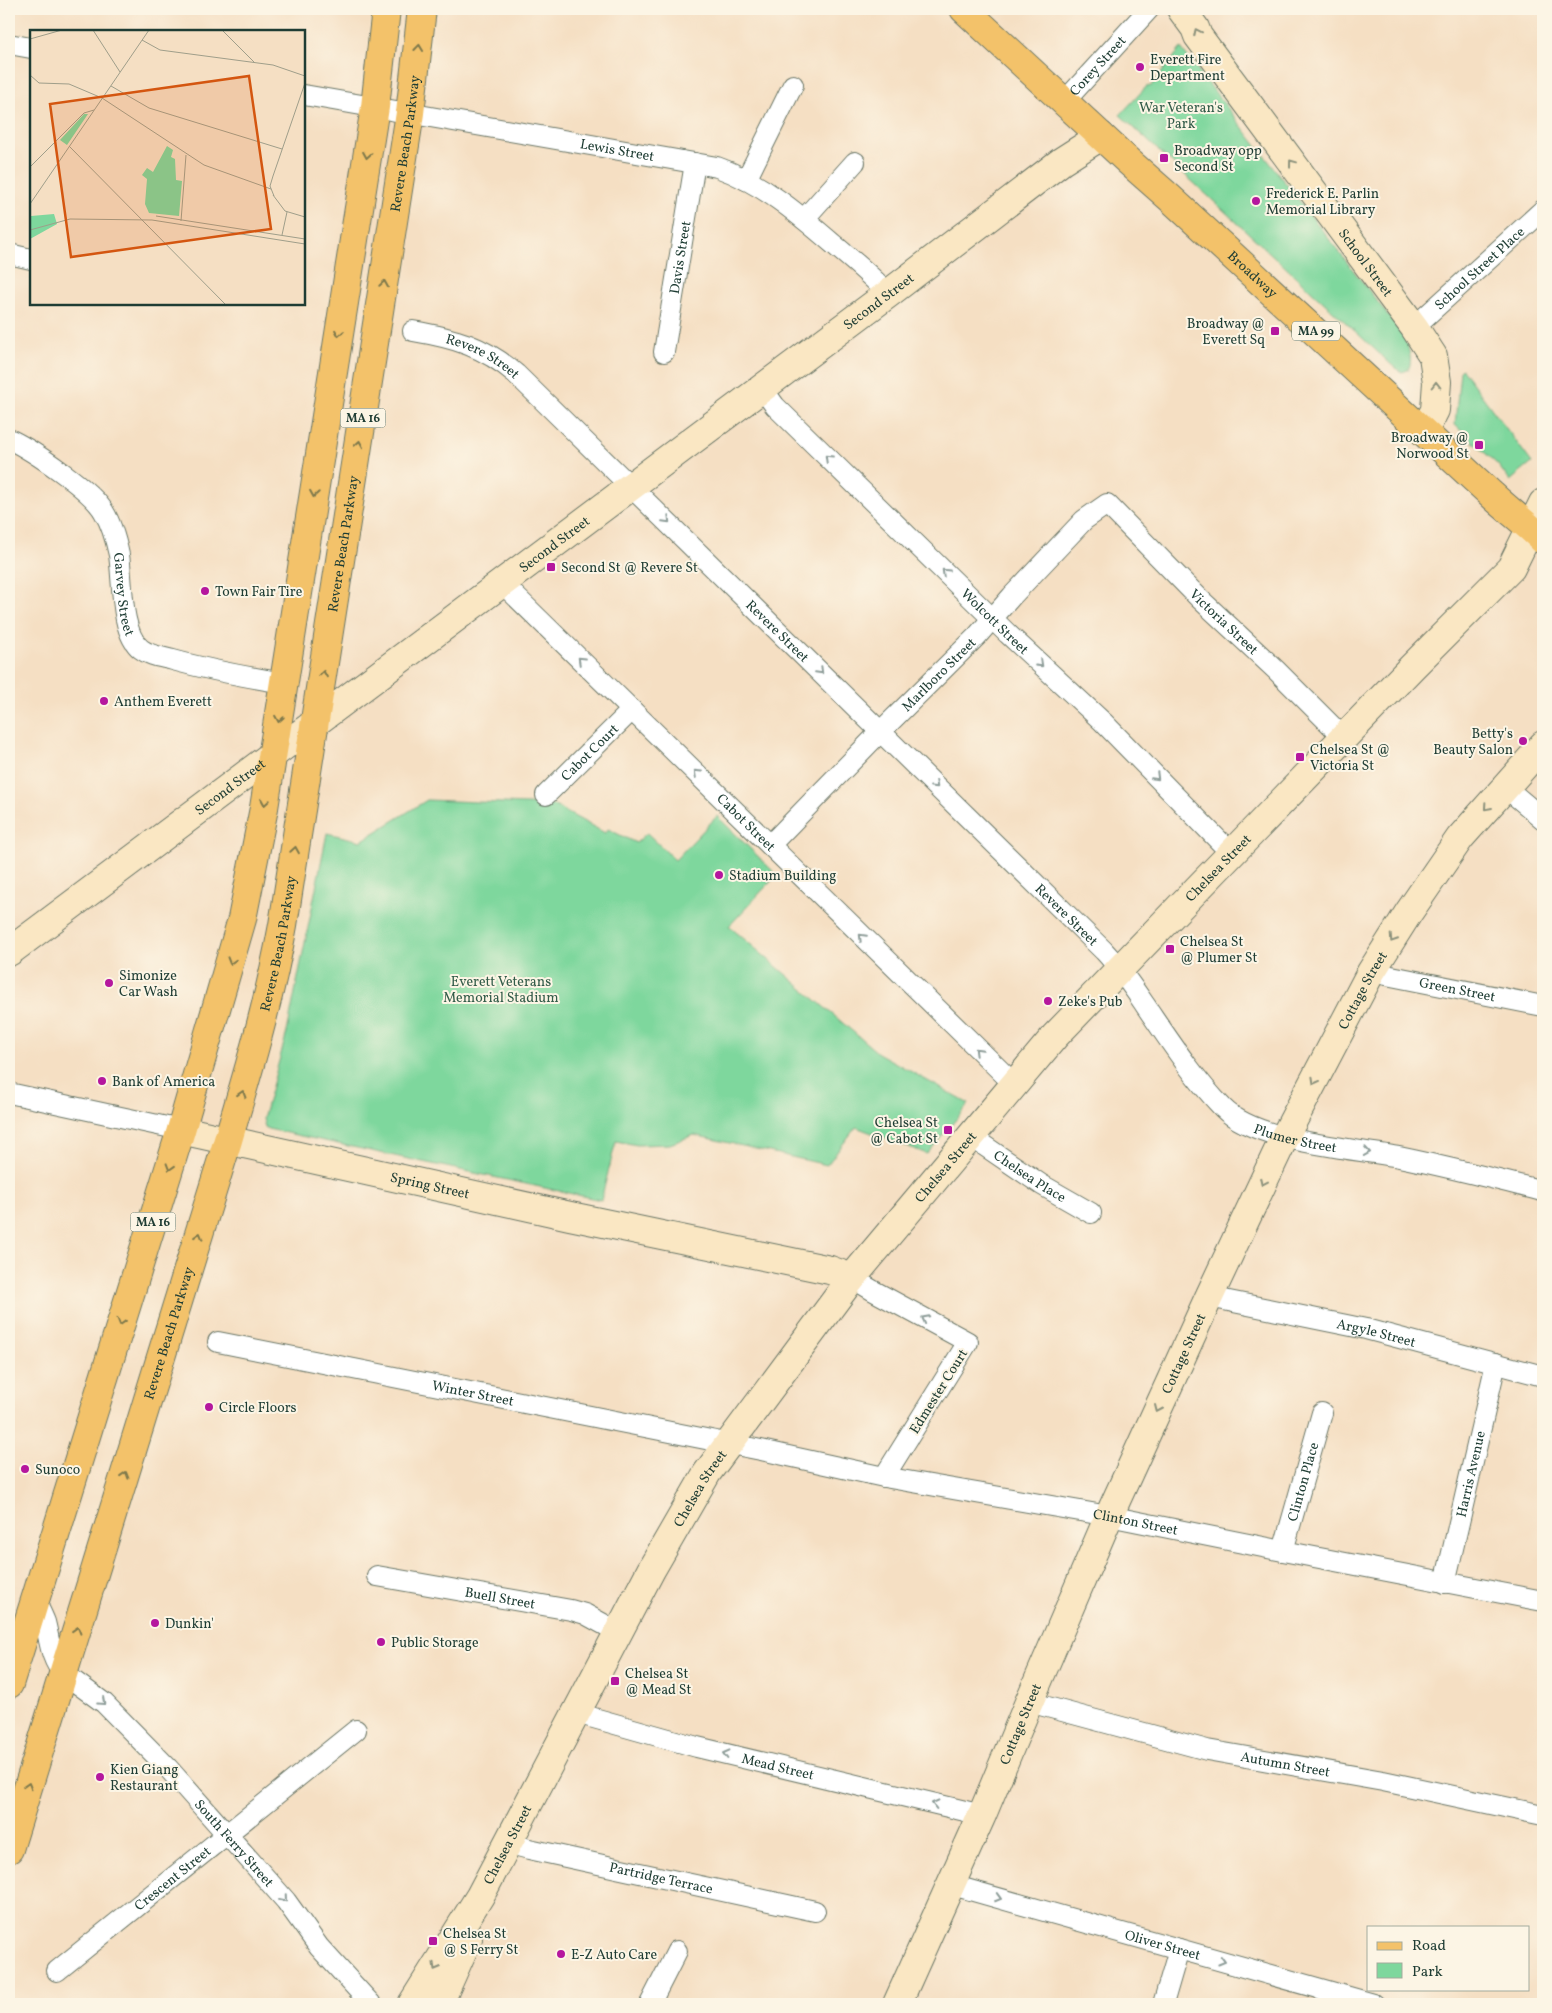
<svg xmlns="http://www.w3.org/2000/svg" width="1552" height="2013" font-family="Vollkorn,serif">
	<rect width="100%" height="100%" fill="#fcf5e5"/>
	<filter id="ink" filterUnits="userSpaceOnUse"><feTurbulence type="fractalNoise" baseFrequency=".02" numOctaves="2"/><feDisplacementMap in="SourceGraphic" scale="10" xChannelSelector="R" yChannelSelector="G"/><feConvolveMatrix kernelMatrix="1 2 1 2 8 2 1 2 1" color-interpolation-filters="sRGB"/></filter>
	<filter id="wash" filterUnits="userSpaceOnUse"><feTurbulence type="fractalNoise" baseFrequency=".0096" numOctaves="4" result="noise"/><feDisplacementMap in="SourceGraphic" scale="20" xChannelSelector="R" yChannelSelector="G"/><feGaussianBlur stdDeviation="1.12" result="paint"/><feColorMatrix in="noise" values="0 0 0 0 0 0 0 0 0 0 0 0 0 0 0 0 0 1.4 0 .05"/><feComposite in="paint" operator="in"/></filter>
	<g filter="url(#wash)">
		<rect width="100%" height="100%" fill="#f5dfc3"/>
		<path fill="#7ed79d" stroke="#4e8a68" d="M1181 48 1398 328C1405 339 1415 358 1408 370L1402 372 1395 368 1120 115 1146 87 1151 86Z
			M1462 369 1532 463 1510 481 1498 465 1455 425 1460 371Z
			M427 800 553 805 605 833 608 829 636 843 647 833 675 860 717 816 777 875 729 926 878 1053 969 1104 927 1154 856 1127 827 1165 694 1135 670 1144 637 1145 616 1141 601 1200 268 1129 265 1127 263 1119 287 1032 327 833 361 841Z"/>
	</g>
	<g filter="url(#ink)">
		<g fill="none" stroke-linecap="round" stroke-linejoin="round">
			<g stroke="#6a7666" stroke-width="22">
				<g id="street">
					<path d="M9 44 31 48"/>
					<path id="s1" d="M304 95 717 167C762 183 796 212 832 243 851 259 871 275 888 294"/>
					<path id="s2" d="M1065 101 1149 9"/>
					<path d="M746 180 793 85"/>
					<path d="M804 219 855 162"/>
					<path d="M9 254 31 259"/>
					<path id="s3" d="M1414 327 1543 210"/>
					<path id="s4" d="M413 331C454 338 484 346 516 374L1104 951C1120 968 1132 986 1145 1005 1169 1040 1193 1077 1223 1108 1256 1142 1352 1148 1399 1157 1448 1167 1495 1179 1543 1191"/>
					<path id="s5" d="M664 352 695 163"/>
					<path id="s6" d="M762 388 775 406 1008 634 1103 722 1231 853"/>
					<path id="s7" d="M9 439C32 450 92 490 104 512 112 525 116 541 119 555 123 580 120 633 141 649 150 656 162 657 173 660 209 670 247 677 284 683"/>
					<path id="s8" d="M502 583 1014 1084"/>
					<path d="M1505 787 1543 819"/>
					<path id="s9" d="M546 795 632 710"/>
					<path id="s10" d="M770 845 881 731 977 636 1012 596 1084 520 1107 504 1200 599 1276 670 1344 738"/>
					<path id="s11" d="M1371 972 1543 1006"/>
					<path d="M9 1093 181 1130"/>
					<path id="s12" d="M970 1136 1042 1185 1091 1213"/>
					<path d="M852 1278 872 1290 968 1342 884 1477"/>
					<path id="s13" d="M1209 1297 1366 1329 1543 1376"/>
					<path id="s14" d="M218 1342 761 1450 884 1477 1109 1516 1283 1551 1543 1601"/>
					<path id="s15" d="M1283 1551 1322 1413"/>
					<path id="s16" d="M377 1576 571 1610 585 1614 618 1632"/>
					<path id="s17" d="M1445 1583 1496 1363"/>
					<path id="s18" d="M35 1600C38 1607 42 1614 45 1622 50 1641 50 1658 63 1673L104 1703 168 1768 286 1901 319 1947 371 2004"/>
					<path id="s19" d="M1029 1702 1207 1750 1383 1781 1543 1815"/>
					<path id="s20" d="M576 1713 697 1747 982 1815"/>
					<path id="s21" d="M507 1843 529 1849 815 1911"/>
					<path id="s22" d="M952 1885 1374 2004"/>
					<path id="s23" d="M57 1971 356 1730"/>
					<path d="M650 2004 677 1951"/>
					<path d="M1163 2004 1179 1949"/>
				</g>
			</g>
			<g stroke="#6a7666" stroke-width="30">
				<g id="secondary">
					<path id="s24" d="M1181 9 1195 28 1198 36 1414 327 1433 356 1437 382 1435 410 1424 431"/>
					<path id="s25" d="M9 952 888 294 1062 161 1101 136"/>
					<path id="s26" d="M181 1130 570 1216 830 1270 852 1278"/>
					<path id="s27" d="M412 2004 480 1896 651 1570 707 1473 852 1278 1055 1036 1412 667 1511 568 1543 503"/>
					<path d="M439 2004 468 1939"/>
					<path id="s28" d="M897 2004 982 1815 1029 1702 1109 1516 1209 1297 1284 1138 1371 972 1409 912 1460 838 1543 745"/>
				</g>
			</g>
			<g stroke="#6a7666" stroke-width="30">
				<g id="primary">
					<path id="s29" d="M964 9 1128 161 1170 198C1278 297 1385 396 1492 495 1509 511 1527 524 1543 540"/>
				</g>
			</g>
			<g stroke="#6a7666" stroke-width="30">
				<g id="highway">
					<path d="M9 1684 181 1130 242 919 264 808 375 107 386 9"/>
					<path id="s30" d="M9 1849 228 1140C249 1069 270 998 283 925L410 113 422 9"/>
				</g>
			</g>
			<use href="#street" stroke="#fff" stroke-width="20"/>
			<use href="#secondary" stroke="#fae7c3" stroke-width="28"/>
			<use href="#primary" stroke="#f3c26a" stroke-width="28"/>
			<use href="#highway" stroke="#f3c26a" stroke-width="28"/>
		</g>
		<defs><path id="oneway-chevron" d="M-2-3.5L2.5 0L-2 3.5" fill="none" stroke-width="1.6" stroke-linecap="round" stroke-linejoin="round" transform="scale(1.25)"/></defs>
		<g stroke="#8c927c">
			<use href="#oneway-chevron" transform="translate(1197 32) rotate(-116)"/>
			<use href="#oneway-chevron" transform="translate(1292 163) rotate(-127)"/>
			<use href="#oneway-chevron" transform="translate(1436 385) rotate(-90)"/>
			<use href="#oneway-chevron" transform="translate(1487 807) rotate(131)"/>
			<use href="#oneway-chevron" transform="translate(1393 939) rotate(123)"/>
			<use href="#oneway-chevron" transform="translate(1315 1081) rotate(119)"/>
			<use href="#oneway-chevron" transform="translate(1263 1182) rotate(115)"/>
			<use href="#oneway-chevron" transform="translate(1158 1409) rotate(114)"/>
			<use href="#oneway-chevron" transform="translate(436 1967) rotate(120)"/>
		</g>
		<g stroke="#7e794c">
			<use href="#oneway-chevron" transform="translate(419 48) rotate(-84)"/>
			<use href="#oneway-chevron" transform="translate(367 155) rotate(99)"/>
			<use href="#oneway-chevron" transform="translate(384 284) rotate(-81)"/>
			<use href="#oneway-chevron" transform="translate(339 333) rotate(99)"/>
			<use href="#oneway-chevron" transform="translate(359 444) rotate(-81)"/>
			<use href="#oneway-chevron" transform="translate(314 494) rotate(99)"/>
			<use href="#oneway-chevron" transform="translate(323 674) rotate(-81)"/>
			<use href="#oneway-chevron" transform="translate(279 719) rotate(99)"/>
			<use href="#oneway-chevron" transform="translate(265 802) rotate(99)"/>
			<use href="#oneway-chevron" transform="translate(295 850) rotate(-81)"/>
			<use href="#oneway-chevron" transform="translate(231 961) rotate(106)"/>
			<use href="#oneway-chevron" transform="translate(242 1094) rotate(-73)"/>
			<use href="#oneway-chevron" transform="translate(170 1167) rotate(107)"/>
			<use href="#oneway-chevron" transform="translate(199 1236) rotate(-73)"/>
			<use href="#oneway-chevron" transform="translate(121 1322) rotate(107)"/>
			<use href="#oneway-chevron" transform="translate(125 1475) rotate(-73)"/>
			<use href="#oneway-chevron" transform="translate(77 1630) rotate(-73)"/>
			<use href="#oneway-chevron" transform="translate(28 1786) rotate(-73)"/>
		</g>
		<g stroke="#8f9e9a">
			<use href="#oneway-chevron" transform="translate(828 458) rotate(-136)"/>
			<use href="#oneway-chevron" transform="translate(667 520) rotate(45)"/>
			<use href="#oneway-chevron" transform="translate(945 572) rotate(-136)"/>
			<use href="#oneway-chevron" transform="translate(581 660) rotate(-136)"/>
			<use href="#oneway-chevron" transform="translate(1040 664) rotate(43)"/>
			<use href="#oneway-chevron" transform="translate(820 671) rotate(45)"/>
			<use href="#oneway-chevron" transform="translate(697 773) rotate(-136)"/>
			<use href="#oneway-chevron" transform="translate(1156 777) rotate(45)"/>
			<use href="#oneway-chevron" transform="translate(935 785) rotate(44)"/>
			<use href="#oneway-chevron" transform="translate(862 937) rotate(-135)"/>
			<use href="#oneway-chevron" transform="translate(978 1051) rotate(-135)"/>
			<use href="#oneway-chevron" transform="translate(1367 1152) rotate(9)"/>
			<use href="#oneway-chevron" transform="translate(925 1319) rotate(-152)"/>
			<use href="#oneway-chevron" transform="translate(102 1702) rotate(42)"/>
			<use href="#oneway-chevron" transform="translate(726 1754) rotate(-166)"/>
			<use href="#oneway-chevron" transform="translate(935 1804) rotate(-166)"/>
			<use href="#oneway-chevron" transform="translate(998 1898) rotate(16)"/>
			<use href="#oneway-chevron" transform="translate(284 1899) rotate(50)"/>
			<use href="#oneway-chevron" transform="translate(1222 1961) rotate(16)"/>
		</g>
	</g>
	<g fill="#b5179e" stroke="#fcf5e5" stroke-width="2">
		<circle cx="1140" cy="67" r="5"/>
		<rect x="1159" y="153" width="10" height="10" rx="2.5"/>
		<circle cx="1256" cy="201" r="5"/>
		<rect x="1270" y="326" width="10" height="10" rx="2.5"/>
		<rect x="1474" y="440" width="10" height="10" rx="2.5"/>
		<rect x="546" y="562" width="10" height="10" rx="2.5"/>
		<circle cx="205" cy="591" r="5"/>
		<circle cx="104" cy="701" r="5"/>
		<circle cx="1523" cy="741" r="5"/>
		<rect x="1295" y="752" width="10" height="10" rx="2.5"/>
		<circle cx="719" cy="875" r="5"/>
		<rect x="1165" y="944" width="10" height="10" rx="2.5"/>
		<circle cx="109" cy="983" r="5"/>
		<circle cx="1048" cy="1001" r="5"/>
		<circle cx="102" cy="1081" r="5"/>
		<rect x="943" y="1125" width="10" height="10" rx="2.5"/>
		<circle cx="209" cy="1407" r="5"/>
		<circle cx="25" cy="1469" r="5"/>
		<circle cx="155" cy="1623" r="5"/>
		<circle cx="381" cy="1642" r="5"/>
		<rect x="610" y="1676" width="10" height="10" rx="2.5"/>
		<circle cx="100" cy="1777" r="5"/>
		<rect x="428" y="1936" width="10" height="10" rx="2.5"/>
		<circle cx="561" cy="1954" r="5"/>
	</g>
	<g text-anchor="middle" stroke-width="4" stroke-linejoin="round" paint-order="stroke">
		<g fill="#fcf5e5" stroke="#617469" stroke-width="1">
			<rect x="1292" y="321.5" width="48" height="19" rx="4"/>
			<rect x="340.5" y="408.5" width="45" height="19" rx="4"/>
			<rect x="130.5" y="1212.5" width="45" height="19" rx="4"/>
		</g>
		<g font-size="12" font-weight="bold" fill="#1f3d34">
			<text x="1316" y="335">MA 99</text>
			<text x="363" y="422">MA 16</text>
			<text x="153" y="1226">MA 16</text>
		</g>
		<g font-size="14" fill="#1f3d34" stroke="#fcf5e5" text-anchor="start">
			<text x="1150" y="64">Everett Fire<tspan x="1150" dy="16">Department</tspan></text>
			<text x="1174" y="155">Broadway opp<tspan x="1174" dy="16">Second St</tspan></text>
			<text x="1266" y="198">Frederick E. Parlin<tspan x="1266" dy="16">Memorial Library</tspan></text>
			<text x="1265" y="328" text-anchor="end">Broadway @<tspan x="1265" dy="16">Everett Sq</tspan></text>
			<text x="1469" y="442" text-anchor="end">Broadway @<tspan x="1469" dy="16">Norwood St</tspan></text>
			<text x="561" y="572">Second St @ Revere St</text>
			<text x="215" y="596">Town Fair Tire</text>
			<text x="114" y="706">Anthem Everett</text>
			<text x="1513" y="738" text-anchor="end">Betty's<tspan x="1513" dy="16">Beauty Salon</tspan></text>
			<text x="1310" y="754">Chelsea St @<tspan x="1310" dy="16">Victoria St</tspan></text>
			<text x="729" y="880">Stadium Building</text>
			<text x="1180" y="946">Chelsea St<tspan x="1180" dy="16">@ Plumer St</tspan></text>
			<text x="119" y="980">Simonize<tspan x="119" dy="16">Car Wash</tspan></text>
			<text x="1058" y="1006">Zeke's Pub</text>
			<text x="112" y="1086">Bank of America</text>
			<text x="938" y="1127" text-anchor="end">Chelsea St<tspan x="938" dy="16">@ Cabot St</tspan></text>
			<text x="219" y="1412">Circle Floors</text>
			<text x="35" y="1474">Sunoco</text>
			<text x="165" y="1628">Dunkin'</text>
			<text x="391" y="1647">Public Storage</text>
			<text x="625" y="1678">Chelsea St<tspan x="625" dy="16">@ Mead St</tspan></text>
			<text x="110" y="1774">Kien Giang<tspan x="110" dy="16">Restaurant</tspan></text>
			<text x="443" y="1938">Chelsea St<tspan x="443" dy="16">@ S Ferry St</tspan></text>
			<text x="571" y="1959">E-Z Auto Care</text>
		</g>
		<g font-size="14" fill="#1f3d34" stroke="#fcf5e5">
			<text dy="5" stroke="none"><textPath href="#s2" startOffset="48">Corey Street</textPath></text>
			<text dy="5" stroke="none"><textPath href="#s30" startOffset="1755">Revere Beach Parkway</textPath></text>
			<text dy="5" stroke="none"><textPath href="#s1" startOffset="318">Lewis Street</textPath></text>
			<text dy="5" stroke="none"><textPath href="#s5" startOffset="96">Davis Street</textPath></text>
			<text dy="5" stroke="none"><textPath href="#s24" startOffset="314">School Street</textPath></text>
			<text dy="5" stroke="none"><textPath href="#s3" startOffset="88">School Street Place</textPath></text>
			<text dy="5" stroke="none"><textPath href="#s29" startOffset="392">Broadway</textPath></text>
			<text dy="5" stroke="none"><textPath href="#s25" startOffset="1086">Second Street</textPath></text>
			<text dy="5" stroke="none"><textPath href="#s4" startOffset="75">Revere Street</textPath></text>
			<text dy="5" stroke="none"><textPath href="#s30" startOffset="1350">Revere Beach Parkway</textPath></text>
			<text dy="5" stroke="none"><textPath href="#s25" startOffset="681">Second Street</textPath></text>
			<text dy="5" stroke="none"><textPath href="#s7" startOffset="206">Garvey Street</textPath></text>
			<text dy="5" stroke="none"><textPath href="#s6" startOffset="330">Wolcott Street</textPath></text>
			<text dy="5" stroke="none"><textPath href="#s10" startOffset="646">Victoria Street</textPath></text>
			<text dy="5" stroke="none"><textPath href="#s4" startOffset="480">Revere Street</textPath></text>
			<text dy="5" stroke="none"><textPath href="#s10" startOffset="240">Marlboro Street</textPath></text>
			<text dy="5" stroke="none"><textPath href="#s9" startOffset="61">Cabot Court</textPath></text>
			<text dy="5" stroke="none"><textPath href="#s25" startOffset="276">Second Street</textPath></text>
			<text dy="5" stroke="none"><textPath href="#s8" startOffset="342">Cabot Street</textPath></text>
			<text dy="5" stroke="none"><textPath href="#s27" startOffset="1401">Chelsea Street</textPath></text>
			<text dy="5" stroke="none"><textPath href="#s4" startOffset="885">Revere Street</textPath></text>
			<text dy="5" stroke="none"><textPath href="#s30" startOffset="945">Revere Beach Parkway</textPath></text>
			<text dy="5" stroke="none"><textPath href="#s11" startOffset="88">Green Street</textPath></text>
			<text dy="5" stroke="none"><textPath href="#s28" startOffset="1116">Cottage Street</textPath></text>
			<text dy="5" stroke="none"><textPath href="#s4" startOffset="1214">Plumer Street</textPath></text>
			<text dy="5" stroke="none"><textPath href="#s27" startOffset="996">Chelsea Street</textPath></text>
			<text dy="5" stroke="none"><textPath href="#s12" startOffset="72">Chelsea Place</textPath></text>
			<text dy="5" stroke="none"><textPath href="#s26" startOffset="255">Spring Street</textPath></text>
			<text dy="5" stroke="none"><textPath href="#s30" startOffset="540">Revere Beach Parkway</textPath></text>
			<text dy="5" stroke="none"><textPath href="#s13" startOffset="171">Argyle Street</textPath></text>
			<text dy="5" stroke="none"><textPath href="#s28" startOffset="711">Cottage Street</textPath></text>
			<text transform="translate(938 1391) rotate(-58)" y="5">Edmester Court</text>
			<text dy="5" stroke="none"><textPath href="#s14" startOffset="260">Winter Street</textPath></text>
			<text dy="5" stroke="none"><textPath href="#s17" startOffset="112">Harris Avenue</textPath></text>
			<text dy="5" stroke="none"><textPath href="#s15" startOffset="72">Clinton Place</textPath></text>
			<text dy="5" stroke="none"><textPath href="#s27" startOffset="591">Chelsea Street</textPath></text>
			<text dy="5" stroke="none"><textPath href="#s14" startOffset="935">Clinton Street</textPath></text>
			<text dy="5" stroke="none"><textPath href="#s16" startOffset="125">Buell Street</textPath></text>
			<text dy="5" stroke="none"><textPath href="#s28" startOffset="306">Cottage Street</textPath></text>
			<text dy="5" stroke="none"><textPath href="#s19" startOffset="264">Autumn Street</textPath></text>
			<text dy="5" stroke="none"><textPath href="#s20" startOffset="209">Mead Street</textPath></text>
			<text dy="5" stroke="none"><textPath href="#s18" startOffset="321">South Ferry Street</textPath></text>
			<text dy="5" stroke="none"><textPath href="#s27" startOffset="186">Chelsea Street</textPath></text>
			<text dy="5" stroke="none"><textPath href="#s21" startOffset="158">Partridge Terrace</textPath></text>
			<text dy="5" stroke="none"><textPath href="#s23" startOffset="148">Crescent Street</textPath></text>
			<text dy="5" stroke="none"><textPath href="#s22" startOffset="219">Oliver Street</textPath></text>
		</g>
		<g font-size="14" fill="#325c49" stroke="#fcf5e5">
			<text x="1181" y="112">War Veteran's<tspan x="1181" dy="16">Park</tspan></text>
			<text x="501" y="986">Everett Veterans<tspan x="501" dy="16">Memorial Stadium</tspan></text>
		</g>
	</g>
	<g transform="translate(30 30)">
		<rect width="275" height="275" fill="#f5dfc3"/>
		<path d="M54 84H58L37 115 30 110ZM137 116 143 120 141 127 145 129 146 150 152 151 149 186 119 183 115 174 117 149 112 145 117 138 123 142ZM24 184 27 194 0 209 1 186Z" fill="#7ed79d"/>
		<path fill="none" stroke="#9f9e8a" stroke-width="1" d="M63 0 90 42M192 0 225 33M0 9 32 0M112 10 130 20 243 35 275 46M0 45 9 53 39 54 72 68M81 56 119 78 252 119M72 68 174 135 241 159M39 116 196 275M0 137 54 83 64 80M243 165 255 181 275 187M244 166 240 156 243 146 275 53M0 174 119 0M126 186 275 209M151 191 156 125M0 200 40 189 122 190 275 214M252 205 257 182"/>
		<path fill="#d45610" fill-opacity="0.15" stroke="#d45610" stroke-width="2.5" d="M219 46 241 199 41 227 20 74Z"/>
		<rect width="275" height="275" fill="none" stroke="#1f3d34" stroke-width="2.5"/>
	</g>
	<rect width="1552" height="2013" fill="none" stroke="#fcf5e5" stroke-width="30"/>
	<rect x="1367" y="1926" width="162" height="65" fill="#fcf5e5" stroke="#a4ab9e"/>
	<rect x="1377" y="1942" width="25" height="8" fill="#f3c26a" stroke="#a4ab9e"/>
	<text x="1412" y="1950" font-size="15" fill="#1f3d34">Road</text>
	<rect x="1377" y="1963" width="25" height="15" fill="#7ed79d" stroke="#a4ab9e"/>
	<text x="1412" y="1976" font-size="15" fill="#1f3d34">Park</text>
</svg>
